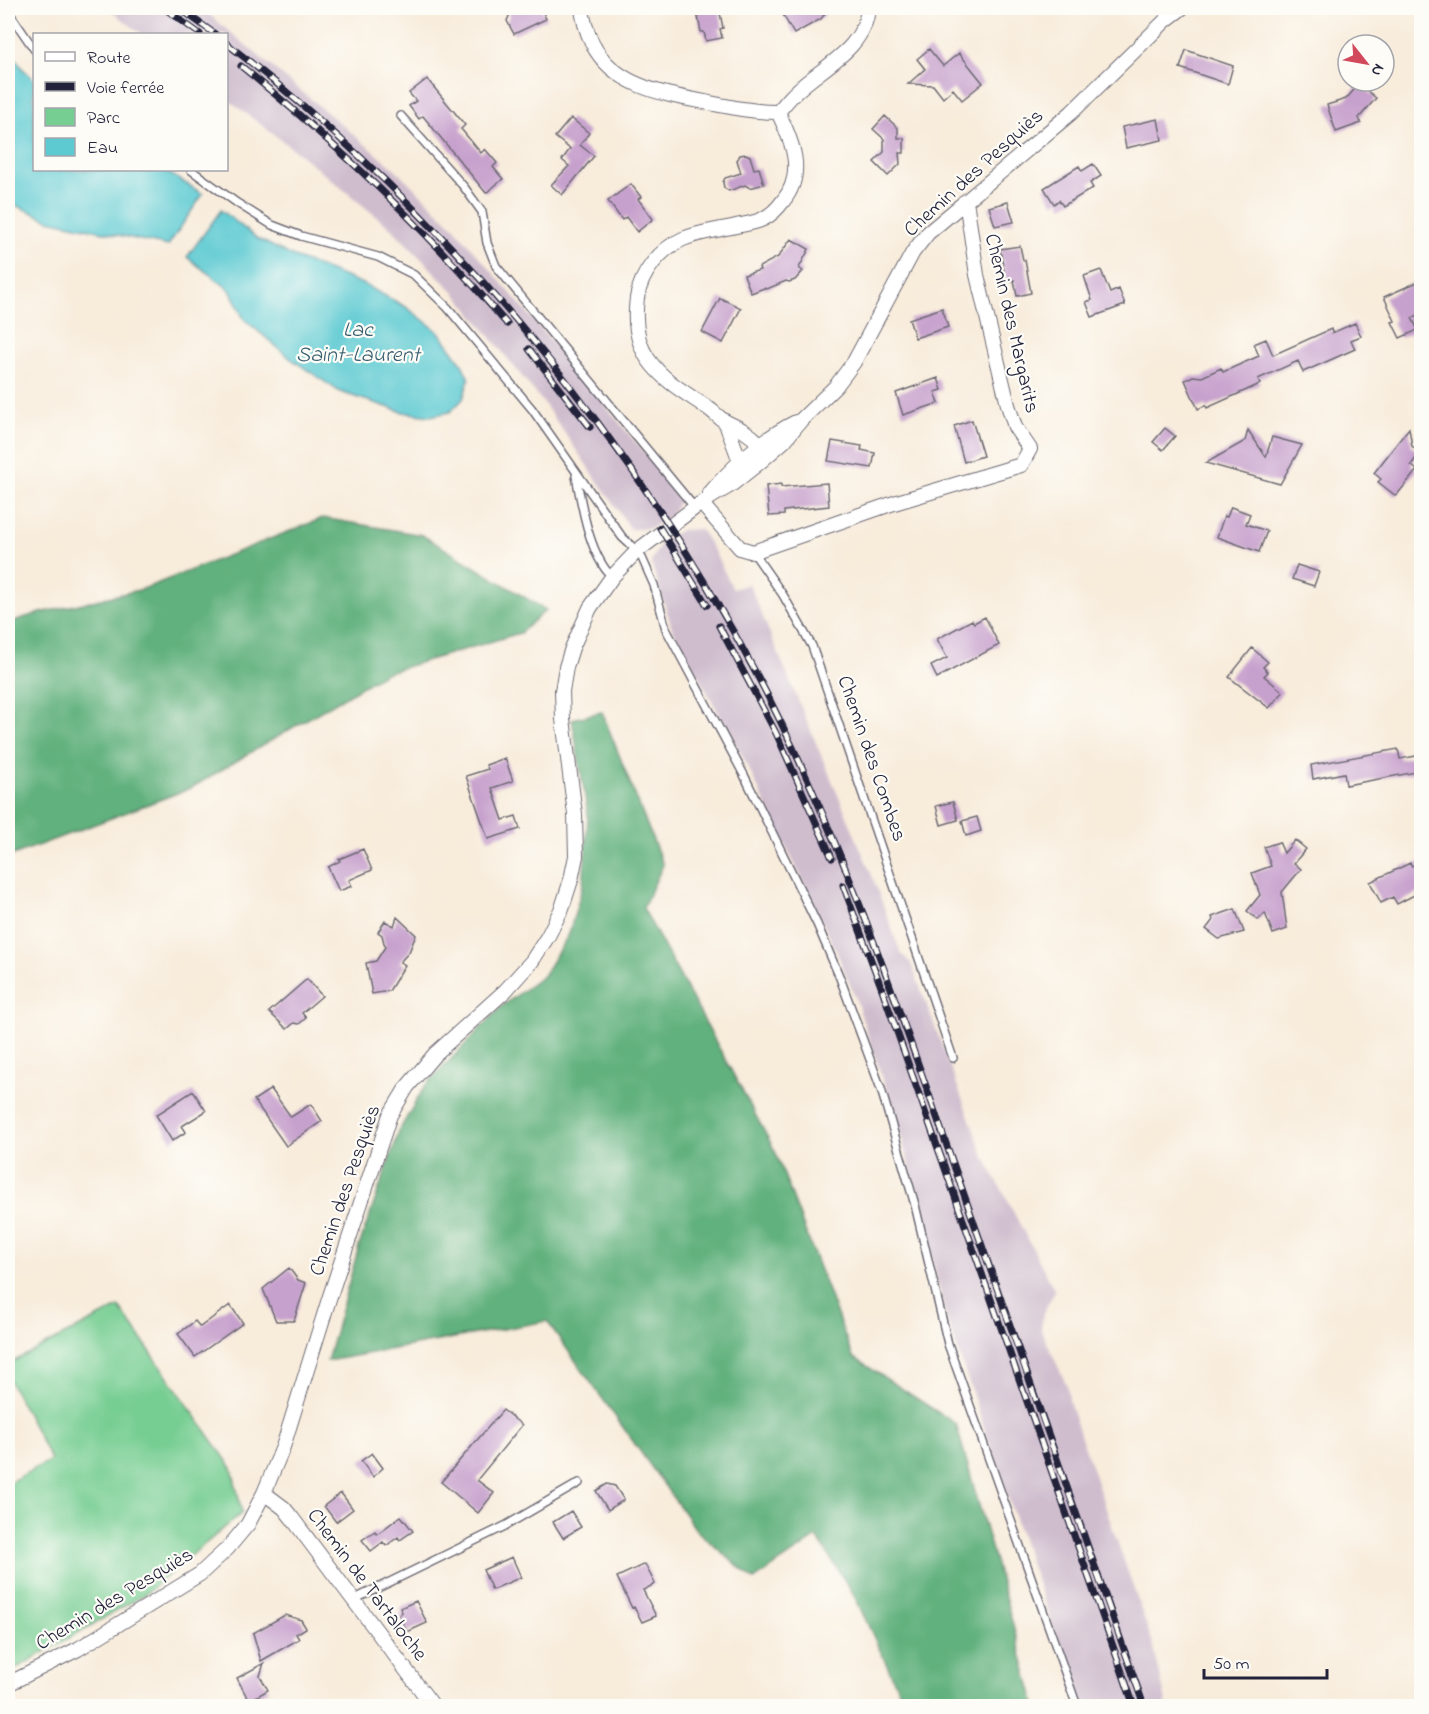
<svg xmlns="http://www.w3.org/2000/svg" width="1429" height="1714" font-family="'Indie Flower',sans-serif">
	<rect width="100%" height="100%" fill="#fdfcf7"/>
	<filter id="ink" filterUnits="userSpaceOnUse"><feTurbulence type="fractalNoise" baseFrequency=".0167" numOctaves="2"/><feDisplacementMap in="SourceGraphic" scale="12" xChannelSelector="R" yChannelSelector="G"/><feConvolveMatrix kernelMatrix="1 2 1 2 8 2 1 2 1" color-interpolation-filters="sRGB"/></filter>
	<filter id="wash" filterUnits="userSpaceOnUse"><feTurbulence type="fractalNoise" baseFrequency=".008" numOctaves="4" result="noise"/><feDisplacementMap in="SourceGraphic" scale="24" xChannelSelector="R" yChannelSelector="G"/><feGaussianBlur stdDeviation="1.35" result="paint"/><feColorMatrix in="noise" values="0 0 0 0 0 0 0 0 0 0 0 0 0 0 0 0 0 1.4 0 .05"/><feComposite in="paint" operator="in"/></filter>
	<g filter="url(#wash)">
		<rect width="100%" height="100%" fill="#f8ecdb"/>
		<path fill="#cfbdce" d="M107 8H201L395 169 452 225 571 364 666 479 679 500 672 515 651 528 631 529 545 405 455 293 393 230 301 155 227 99 226 34H142Z
			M700 529 714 551 733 589 749 584 873 878 901 954 911 963 983 1154 1055 1291 1043 1313 1041 1330 1067 1386 1070 1405 1153 1644 1167 1706H1084L1079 1696 1035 1577 945 1313 923 1218 900 1131 855 997 836 950 746 763 672 628 651 562 661 543 681 530Z"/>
		<path fill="#77ce93" stroke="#4c7867" stroke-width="1.5" d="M119 1307 232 1468 242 1513 144 1595 8 1673V1483L51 1460 8 1378V1364Z"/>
		<path fill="#61b17d" stroke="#426a5c" stroke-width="1.5" d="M323 518 422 535 546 610 520 633 385 673 191 788 8 857V623L32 615 143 589Z
			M602 712 663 865 643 908 775 1151 853 1357 956 1424 1036 1706H900L899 1691 854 1595 817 1537 754 1580 697 1531 547 1321 327 1361 359 1246 400 1129 425 1086 502 1006 543 976 569 934 583 884 588 815 572 719Z"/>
		<path fill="#5dcad2" stroke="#407686" stroke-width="1.5" d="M8 48 22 68 34 79V170H164L203 194 168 246 49 220 8 202Z
			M221 210 258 239 294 257 363 284 406 307 439 332 461 362 469 379 463 399 450 412 430 416 403 412 340 392 291 359 244 319 230 290 187 257Z"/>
		<g id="blocks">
			<path fill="#c7a1cd" d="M505 8H541L546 19 514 34 507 21 509 16Z
				M696 8H719L723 28 720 29 722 38 706 41 704 32H701Z
				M796 8H829L821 19 794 34 782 13Z
				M929 49 943 66 959 53 983 83 962 100 953 89 943 98 933 85 908 84 925 69 917 59Z
				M1186 50 1233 66 1228 84 1180 68Z
				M427 79 465 125 461 129 481 153 485 149 497 163 493 167 503 179 486 193 423 116 419 119 409 106 416 101 409 93Z
				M1359 84 1376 98 1359 118 1361 123 1336 132 1327 105 1346 99Z
				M885 116 898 128V138H904V153H899L900 164 888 176 874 162 884 152V139L873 129Z
				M571 118 589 133 580 145 594 156 562 195 551 185 569 166 562 160 570 149 555 137Z
				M1158 119 1162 140 1126 148 1122 127Z
				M746 154 750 156 754 169 759 168 764 184 750 188 745 185 729 191 724 188 723 182 725 178 741 173 737 160 740 155Z
				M1093 164 1101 176 1090 183 1093 188 1063 206 1059 200 1054 204 1044 188 1079 166 1082 171Z
				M631 184 641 197 638 199 653 219 637 232 626 217 622 220 608 201Z
				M1008 202 1014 222 995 226 989 207Z
				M791 239 809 249 799 268 803 271 795 280 789 282 786 281 767 289 764 288 751 293 744 275 760 270 759 267 778 257Z
				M1020 246 1023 260H1025L1031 293 1017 296 1014 280 1006 282 1000 249Z
				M1101 270 1110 293 1119 289 1125 305 1092 317 1086 302 1092 300 1084 276Z
				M1422 280V313L1412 318 1418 330 1400 338 1392 322 1395 321 1384 297Z
				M720 298 741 308 723 343 702 332Z
				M942 308 948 327 915 338 909 319Z
				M1355 323 1361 336 1351 340 1355 349 1303 372 1298 361 1258 379 1260 384 1207 408 1206 405 1198 409 1185 380 1193 376 1202 377 1221 368 1223 372 1259 356 1254 344 1266 339 1273 355 1331 329 1332 333Z
				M938 378 942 390 935 392 939 403 903 415 896 393Z
				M972 420 983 456 964 462 954 426Z
				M1165 428 1175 436 1163 450 1153 442Z
				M1409 428 1412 446 1420 453 1411 465 1417 470 1396 496 1378 482 1381 479 1374 473Z
				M1248 430 1266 457 1272 437 1302 445 1280 484 1206 463 1245 441Z
				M832 441 862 446 861 450 875 453 872 468 828 461Z
				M827 483 829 506 784 511V515L769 516 766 486 781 484V487Z
				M1231 507 1250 514 1246 524 1267 531 1259 552 1217 537 1224 516 1227 517Z
				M1297 565 1319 572 1314 586 1292 579Z
				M985 617 999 645 937 678 931 666 947 658 937 639 972 620 974 623Z
				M1252 648 1268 662 1263 667 1268 672 1264 676 1283 692 1269 708 1229 677Z
				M1398 749 1400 759 1422 755V771L1346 785 1344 773 1313 779 1311 765Z
				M505 758 513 781 492 788 503 820 516 816 520 829 488 839 466 776 488 769 486 765Z
				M953 802 958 820 941 825 936 806Z
				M977 817 981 831 966 836 962 821Z
				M1295 840 1306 849 1294 863 1301 869 1282 892 1287 929 1273 934 1265 913 1258 920 1247 911 1260 895 1252 873 1271 866 1264 847 1279 842 1284 853Z
				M363 849 372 870 349 880 352 886 339 891 328 867 340 861 339 859Z
				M1422 861V891L1397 904 1393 897 1381 903 1370 882 1410 863 1412 866Z
				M1235 909 1244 932 1219 939 1206 929 1213 920 1212 917Z
				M397 917 416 935 409 952 400 962 405 965 389 991 372 994 366 963 376 961 385 947 382 935 378 932 385 921 394 926Z
				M307 979 322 996 302 1013 306 1018 299 1024 294 1023 287 1029 269 1012Z
				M271 1089 291 1117 311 1104 322 1121 286 1146 254 1100Z
				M193 1091 206 1111 182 1126 186 1132 172 1141 156 1115Z
				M289 1268 298 1280 306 1283 294 1321H276L263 1289Z
				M230 1305 243 1323 195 1357 178 1334 195 1321 200 1327Z
				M503 1410 522 1425 477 1480 494 1493 478 1513 441 1482Z
				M372 1453 383 1468 373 1477 361 1461Z
				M607 1484 615 1486 624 1500 608 1510 596 1491Z
				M341 1493 353 1509 336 1522 324 1506Z
				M571 1511 581 1527 563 1538 553 1522Z
				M401 1516 413 1531 400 1540 398 1537 386 1546 383 1542 371 1551 362 1540 375 1531 377 1534Z
				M512 1557 521 1577 492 1590 483 1570Z
				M645 1564 655 1584 643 1590 656 1616 642 1622 634 1607 632 1608 617 1577Z
				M416 1601 427 1623 407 1632 399 1615 402 1612 400 1608Z
				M285 1615 301 1620 306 1628 296 1634 299 1639 261 1661 253 1633Z
				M264 1663 260 1676 268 1690 249 1701 237 1678Z"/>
		</g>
	</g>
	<g filter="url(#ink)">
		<use href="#blocks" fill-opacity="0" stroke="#6d6973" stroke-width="1.5"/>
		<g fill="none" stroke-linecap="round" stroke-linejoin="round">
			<g stroke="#6d6973" stroke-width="10">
				<path id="lane" d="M8 11 34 49
					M401 116 464 187 482 212 487 243 496 266 695 508
					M191 170 237 203 272 225 301 236 378 257 414 275 448 308 532 409 622 537 637 551 642 558 654 585 666 629 744 775 817 924 840 978 881 1089 915 1205 948 1344 1077 1706
					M576 476C582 506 589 554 612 577
					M753 552 783 595 812 646 953 1058
					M355 1599 505 1526 579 1483"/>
			</g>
			<g stroke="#6d6973" stroke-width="16">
				<path id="street" d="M582 8C583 20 587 32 592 43 613 86 663 94 705 102 730 107 753 112 778 112 792 141 806 173 783 201 778 208 771 215 763 219 755 223 745 224 736 226 719 230 699 232 683 239 660 249 641 273 637 298 634 320 636 341 648 359 663 381 687 394 708 408 714 412 720 419 726 422 741 429 748 432 760 444V462L742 460 738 456 725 421
					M778 112C784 105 790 97 797 91 823 66 865 49 868 8
					M710 493C734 465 762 439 796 422
					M701 503 740 548 753 552 894 503 1021 465 1030 449 1015 427 1008 405 977 275 967 207 964 202
					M264 1493 284 1508 292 1518 433 1706
					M8 1684 78 1649 200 1574 228 1548 248 1524 264 1493 283 1447 329 1299 390 1115 407 1087 435 1054 505 991 532 961 548 936 562 908 571 880 576 856 575 814 563 719 562 691 566 667 572 648 590 608 612 577 637 551 701 503 731 485 760 462 784 441 801 420 836 386 854 362 913 252 928 233 1071 113 1166 20 1182 8"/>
			</g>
			<use href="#lane" stroke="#fff" stroke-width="7"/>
			<use href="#street" stroke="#fff" stroke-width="14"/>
			<g stroke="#22223b" stroke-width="7">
				<path id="rail" d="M164 8 200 34
					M179 8 215 34
					M226 43C446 213 630 433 759 679 840 834 896 1001 954 1166 1017 1346 1080 1526 1144 1706
					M241 66C337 144 427 230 507 324
					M529 349 590 427
					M660 528 707 605
					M719 626 776 733 832 858
					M843 885 883 992 1134 1706"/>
			</g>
			<use href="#rail" stroke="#fdfcf7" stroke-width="4.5" stroke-dasharray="14" stroke-linecap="butt"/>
		</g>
	</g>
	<g text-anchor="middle" stroke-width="4.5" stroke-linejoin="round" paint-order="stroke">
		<g font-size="21" fill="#22223b" stroke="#fdfcf7">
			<text transform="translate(973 172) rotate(-42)" y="7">Chemin des Pesquiès</text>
			<text transform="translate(1013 323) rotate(77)" y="7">Chemin des Margarits</text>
			<text transform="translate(873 758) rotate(71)" y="7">Chemin des Combes</text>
			<text transform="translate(344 1190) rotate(-71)" y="7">Chemin des Pesquiès</text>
			<text transform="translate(368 1584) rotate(53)" y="7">Chemin de Tartaloche</text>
			<text transform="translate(114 1598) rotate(-31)" y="7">Chemin des Pesquiès</text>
		</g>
		<g font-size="22" font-style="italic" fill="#375d70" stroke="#fdfcf7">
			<text x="358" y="336">Lac<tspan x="358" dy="25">Saint-Laurent</tspan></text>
		</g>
	</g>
	<rect width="1429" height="1714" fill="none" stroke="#fdfcf7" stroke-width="30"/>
	<rect x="33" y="33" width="195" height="138" fill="#fdfcf7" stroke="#a5a5ac" stroke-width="1.5"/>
	<rect x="45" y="52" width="30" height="9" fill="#ffffff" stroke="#a5a5ac" stroke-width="1.5"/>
	<text x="87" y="63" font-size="18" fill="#22223b">Route</text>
	<rect x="45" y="82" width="30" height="9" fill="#22223b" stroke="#a5a5ac" stroke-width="1.5"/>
	<text x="87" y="93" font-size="18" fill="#22223b">Voie ferrée</text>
	<rect x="45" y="108" width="30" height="18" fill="#77ce93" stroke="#a5a5ac" stroke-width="1.5"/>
	<text x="87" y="123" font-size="18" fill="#22223b">Parc</text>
	<rect x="45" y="138" width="30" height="18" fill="#5dcad2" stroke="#a5a5ac" stroke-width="1.5"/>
	<text x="87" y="153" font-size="18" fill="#22223b">Eau</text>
	<g transform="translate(1366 63) rotate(121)"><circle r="28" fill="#fdfcf7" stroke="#a5a5ac" stroke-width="1.5"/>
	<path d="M0-4.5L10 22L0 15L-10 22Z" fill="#d1495b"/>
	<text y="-9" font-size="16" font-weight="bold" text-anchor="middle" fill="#22223b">N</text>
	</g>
	<path d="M1204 1669v9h123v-9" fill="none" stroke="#22223b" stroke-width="3"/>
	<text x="1213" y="1669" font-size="18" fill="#22223b" stroke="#fdfcf7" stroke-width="4.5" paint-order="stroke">50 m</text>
</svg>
